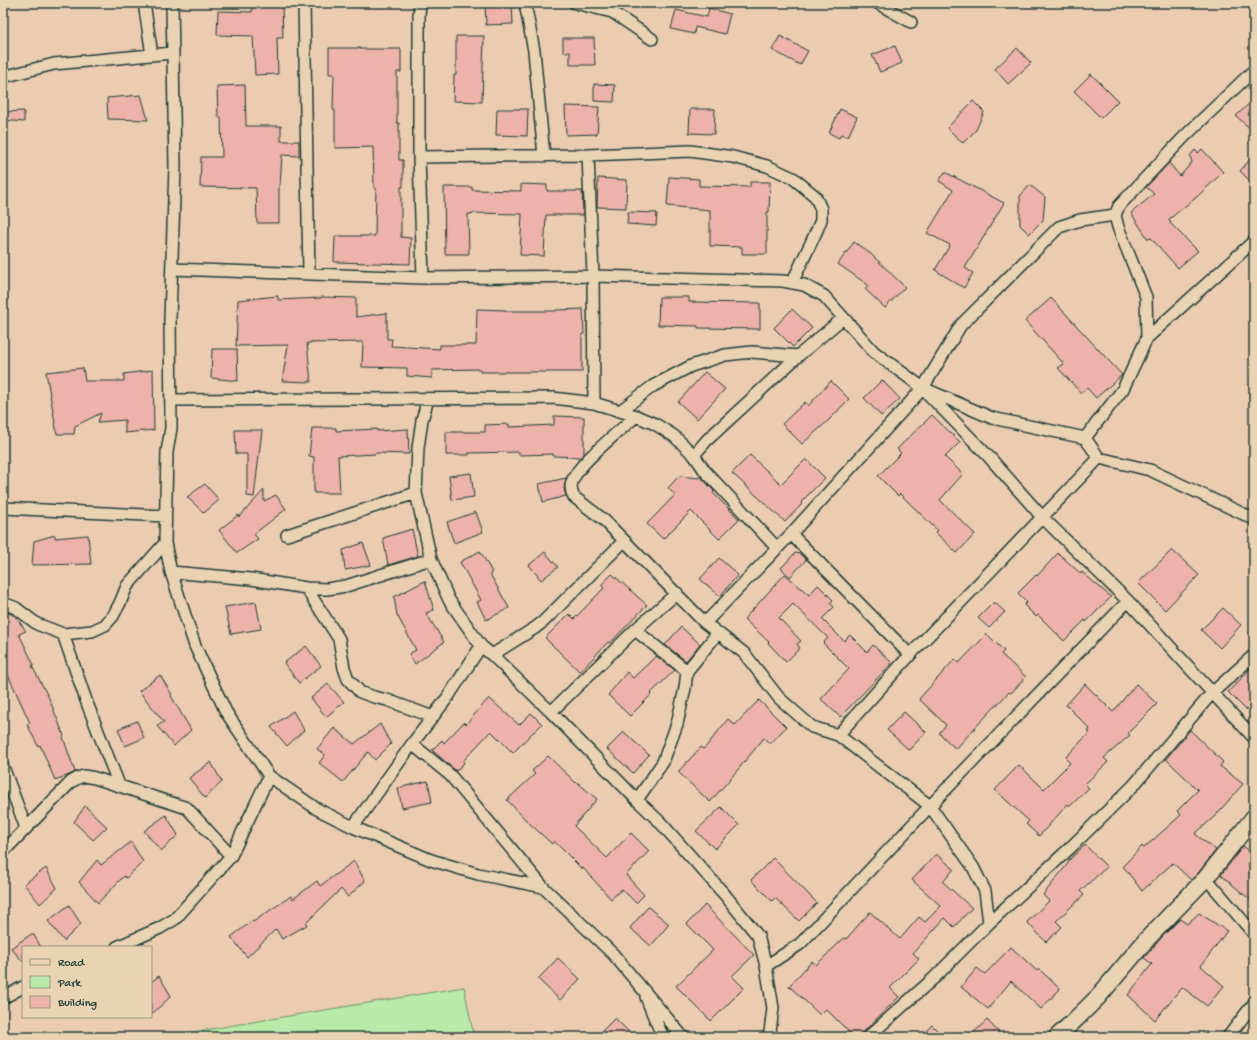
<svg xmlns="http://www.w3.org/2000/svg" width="1257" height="1040" font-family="'Gochi Hand',sans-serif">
	<rect width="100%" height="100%" fill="#ebccb1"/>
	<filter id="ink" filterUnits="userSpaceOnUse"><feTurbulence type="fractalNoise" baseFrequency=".025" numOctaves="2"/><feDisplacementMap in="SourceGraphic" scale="8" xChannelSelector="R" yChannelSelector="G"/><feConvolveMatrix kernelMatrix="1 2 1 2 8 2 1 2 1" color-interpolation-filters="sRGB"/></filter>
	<g filter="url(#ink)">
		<path fill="#b9eaaa" stroke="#6c946f" d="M464 987 474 1037H162Z"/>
		<path fill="#edb2aa" stroke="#1f3d34" d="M485 3H512L513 24 486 25Z
			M282 5 283 38H277L278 74 255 75 253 36 217 35 218 11 252 12V6Z
			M709 8 730 14 725 34 695 27 694 34 671 29 676 10 707 17Z
			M456 36H484L482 102 453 101 454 75H456Z
			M780 36 808 51 800 65 772 50Z
			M563 38H594L595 65H570V52H563Z
			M895 46 902 63 880 72 872 55Z
			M329 48H360V49H401V72H397V123H399V160H403V187H401V237L411 238 410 264 334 262 335 236H375L376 188H374L373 147 335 148V110H333L334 74H329Z
			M1017 48 1031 63 1008 84 995 69Z
			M1091 74 1118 101 1101 118 1074 91Z
			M594 84 615 85 614 102 594 101Z
			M245 85 246 126H281V141H299V156L282 155 280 185 279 184V223H257L256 188 200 187 201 157H222L221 117H218L217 86Z
			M141 95 148 120 108 119 107 98Z
			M1254 99V132L1236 116Z
			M973 101 984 112 976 130 963 143 947 128Z
			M565 106 599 107 597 134 566 135Z
			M497 109H528L527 136 496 135Z
			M690 109H715L714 134 689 133Z
			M840 109 857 117 848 137 841 134 839 138 829 133Z
			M24 111V122L3 120V112Z
			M1202 149 1223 172 1198 196 1168 220 1171 222 1170 223 1198 251 1178 268 1151 238 1148 239 1131 213 1154 194 1146 187 1169 163 1180 176 1192 162 1190 156 1195 150 1198 153Z
			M1254 155V185L1240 171Z
			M945 172 1004 203 965 268 973 273 964 288 935 270 950 245 927 233 953 190 939 181Z
			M669 177 699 179V186L750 187V182H770L769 212H767V254H742V247L710 246V210L667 206Z
			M598 178 627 180 626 208 597 207Z
			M521 184 547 185V191H582L583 215H546L544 256 520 255 522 214 472 213V214H468L469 254H445L444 187H472V190L521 191Z
			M1030 185 1045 197 1043 220 1029 234 1020 225V196Z
			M628 212 657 213 656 226 627 224Z
			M854 242 871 254 905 287 885 308 865 289 868 285 838 264Z
			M278 296V300L321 298V297L356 298V317L387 313V339H392L391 346 440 349V345H476L477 309 506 310V311H556V310L583 309 584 334H582V372H480V369L432 370V378L407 376V368L362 367 363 342 307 343 311 382 282 381 288 345 236 346 238 300Z
			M659 297H689V302L760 303V329L698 328V326L658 325Z
			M1051 298 1122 375 1096 398 1087 388 1081 393 1058 368 1064 364 1025 321Z
			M792 309 812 328 793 347 774 328Z
			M212 349H237L238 381 211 378Z
			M83 368 85 381H124V374L153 370 154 430 125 433V420L98 422 101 413 75 426 74 434H57L46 372Z
			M705 372 725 389 697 419 678 402Z
			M882 380 900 399 881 416 864 398Z
			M831 381 849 399 829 420 802 444 782 424 805 402 808 406Z
			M932 415 960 442 945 457 963 474 940 500 975 534 957 553 935 532 937 530 900 494 898 496 878 476 901 453 897 449Z
			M554 416 584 417V454L581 457 553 456V454L519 455V452L469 453V455H446V432H485V425L509 424V427L554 425Z
			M312 428H336V431L377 429V431L408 429 409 454 375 453V454L338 456 340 493H314V457L309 456Z
			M235 430H262L254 497 247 496V454H236Z
			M750 455 781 484 806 459 825 478 801 502 802 504 785 522 732 473Z
			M471 473 474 497 452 500 449 476Z
			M679 476 699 478 700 476 714 491 713 493 739 519 719 539 691 511 663 539 647 524 675 495 668 488Z
			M566 478 564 488 566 496 543 502 539 484Z
			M205 484 219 500 204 513 187 497Z
			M264 490V501L276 495 286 509 254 534 258 539 237 553 219 530 238 515 239 517Z
			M476 512 483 532 454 543 447 522Z
			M412 529 418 556 388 565 383 538Z
			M55 535V538L88 535 91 564 32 565 34 541Z
			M363 543 371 565 345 570 343 550Z
			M1172 550 1199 575 1165 610 1138 583Z
			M480 551 492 572 490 574 509 608 486 620 477 602 481 600 460 562Z
			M545 552 558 567 541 580 529 565Z
			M795 553 800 554 806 560 790 577 781 568Z
			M1058 553 1081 574 1082 572 1111 597 1086 622 1085 620 1064 641 1038 615 1036 617 1024 605 1027 602 1018 593 1036 575 1037 576Z
			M719 558 738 575 720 596 700 579Z
			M612 574 647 605 610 643 608 642 580 672 545 638 569 614 574 619 604 588 601 585Z
			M785 574 809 595 818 585 833 600 830 603 834 607 822 619 844 641 850 635 867 652 873 645 892 663 840 717 821 699 849 669 823 643 828 638 793 604 779 618 801 641 797 644 800 648 786 662 768 643 769 642 744 619Z
			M425 581 434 610 426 613 444 642 415 664 409 654 416 650 397 615 394 597Z
			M256 602 261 629 231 634 225 607Z
			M994 602 1005 612 989 628 978 618Z
			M1223 608 1241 625 1220 648 1201 630Z
			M9 613 15 616 26 631 19 634 34 665 32 666 49 698 64 736 63 737 75 772 69 775 55 780 40 745 38 746 27 724 30 723 3 664V615Z
			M681 627 700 644 686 661 665 645Z
			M987 634 1004 651 1001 654 1026 677 1011 693 1009 692 971 732 956 749 939 733 946 725 919 699 955 659 959 663Z
			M306 646 321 666 299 683 284 663Z
			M656 656 675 670 650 694 651 695 630 716 608 695 627 672 633 678Z
			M1254 665V702L1246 710 1228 692Z
			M160 675 172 695 171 696 191 730 174 746 157 726 164 722 139 691Z
			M328 684 344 702 326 717 311 698Z
			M1085 684 1113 712 1136 684 1157 704 1128 733 1130 735 1104 758 1108 762 1085 784 1089 788 1070 806 1068 804 1039 836 1026 824 1029 821 995 790 1019 765 1044 789 1070 763 1065 758 1090 732 1088 731 1090 729 1066 705Z
			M489 698 519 725 531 713 542 724 534 732H533L513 753 491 731 463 761 464 763 456 771 432 750 442 740 444 743 464 722 466 724Z
			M759 700 786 727 770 744 764 738 730 779 710 802 678 772 701 747 704 749 728 719 735 725Z
			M293 711 304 730 287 746 271 727Z
			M904 712 926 732 909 750 887 730Z
			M137 721 144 738 125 746 118 729Z
			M380 724 391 744 375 760 368 752 343 782 319 763 325 755 317 749 334 728 354 744Z
			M1190 730 1223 762 1220 766 1243 784 1215 816 1195 834 1216 850 1199 872 1191 880 1173 863 1142 891 1123 866 1142 846 1144 848 1181 815 1177 811 1198 790 1166 759Z
			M624 732 649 755 633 773 607 749Z
			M548 756 576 783 577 782 597 799 574 826 607 858 631 833 649 851 626 875 644 895 636 903 622 889 611 899 583 868 582 869 554 841 552 844 528 822 507 800 535 774 532 771Z
			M211 762 222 782 205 798 189 778Z
			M428 781 432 802 402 808 398 788Z
			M85 806 107 827 93 840 74 822Z
			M721 807 739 825 715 849 696 831Z
			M166 815 178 835 161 851 144 831Z
			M131 842 143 862 126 878 124 876 98 903 79 882 97 860 101 865Z
			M1085 845 1107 867 1080 891 1084 895 1056 921 1062 927 1046 942 1027 922 1049 901 1043 895 1069 862 1068 861Z
			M1243 846 1254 854V903L1221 875Z
			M936 854 954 869 943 882 972 908 954 927 945 918 913 953 919 959 890 988 899 997 863 1032 861 1037H854L826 1009 820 1015 789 986 812 961 816 965 844 938 846 939 870 912 900 939 919 917 925 922 941 906 912 880Z
			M773 858 817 903 799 921 775 898 772 901 751 880Z
			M354 861 365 881 348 897 341 889 306 923 307 925 282 939 276 929 247 957 231 937 252 921 253 922 291 896 293 899 317 881 320 886Z
			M46 868 57 888 40 904 24 884Z
			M69 905 81 924 64 941 48 921Z
			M705 905 754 955 732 976 744 988 711 1021 676 986 713 950 687 924Z
			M648 907 669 924 651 946 630 928Z
			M1199 913 1227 931 1201 966 1224 986 1207 1006 1182 987 1155 1020 1128 995 1152 964 1144 958 1162 937 1180 919 1187 924Z
			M30 935H34L41 947H23V962L11 948Z
			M1011 947 1037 971 1039 969 1060 989 1041 1009 1011 981 988 1009 961 987 977 968 985 974Z
			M558 958 580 979 560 1000 538 979Z
			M159 976 171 996 151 1015V982Z
			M615 1018 634 1037H596Z
			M987 1020 1003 1037H969Z
			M932 1025 944 1037H920Z"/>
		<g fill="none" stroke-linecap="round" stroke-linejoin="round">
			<g stroke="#1f3d34" stroke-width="14">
				<path id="street" d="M144 3 152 55
					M172 3 175 167 170 319 171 428 167 452 165 543 171 572 195 646 226 712 269 776 317 809 353 827 431 860 478 874 543 887
					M304 3 309 274
					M420 3 419 15V157L423 278
					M525 3 534 51 544 156
					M575 3 612 12 652 39
					M877 3 911 22
					M3 77 54 64 172 53
					M588 155 593 276 594 403
					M419 157 588 155 690 151 733 157 767 166 793 178 815 196 821 209V220L817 230 792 283
					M172 269 423 278 593 276 783 281 804 285 824 296 874 352 923 388 992 418 1085 438 1099 458 1150 470 1254 519
					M1147 338 1254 241
					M926 392 990 458 1043 518 1128 601
					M428 399 422 420 418 448 416 493 431 559 449 600 481 646 492 655 551 712 637 800 660 822 725 895 758 936 766 966 773 1008 770 1032 768 1037
					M171 400 553 398 594 403 636 416 655 424 674 436 694 455
					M620 411 653 386 691 366 725 355 752 352 798 356
					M636 416C620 431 578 463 572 482 570 488 571 492 574 497L604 520 705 623 744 653 779 698 812 727 838 735 930 806 973 867 985 891 989 923
					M1085 438 1123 389 1147 338 1146 297 1118 227 1115 215 1119 206 1185 136 1254 70
					M3 508 165 516
					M791 534 910 655
					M287 535 416 493
					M777 548 705 471 694 455 707 440 798 356 843 318
					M171 572 251 579 306 588 327 589 346 586 431 559
					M306 588 339 639 344 668 348 679 360 692 374 697 387 700 433 717
					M3 603 16 608 37 624 63 634 92 631 105 625 113 616 120 603 127 586 165 543
					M705 623 791 534 923 388 961 325 1059 227 1080 220 1115 215
					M635 630 687 671
					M63 634 87 703 119 785
					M492 655 535 628 544 621 624 541
					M551 712 635 630 677 593
					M838 735 910 655 1099 458
					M412 744 450 775 543 887 613 954 683 1037
					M3 767 26 828
					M637 800 663 762 677 724 685 688 687 671 717 634
					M353 827 412 744 448 697 481 646
					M3 852 71 782 78 778 84 776 95 778 187 808 231 856
					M1206 878 1254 934
					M117 947 160 928 175 919 231 856 269 776
					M766 966 800 944 930 806 1128 601 1254 738
					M646 997 654 1017 663 1037
					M3 998 23 987
					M868 1037 934 978 989 923 1070 848 1133 786 1212 693 1254 655
					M1228 1037 1254 1003"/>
			</g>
			<g stroke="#1f3d34" stroke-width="19">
				<path id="secondary" d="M1057 1037 1076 1019 1098 997 1148 938 1206 878 1254 817"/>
			</g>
			<use href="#street" stroke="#ead3b3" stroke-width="11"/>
			<use href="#secondary" stroke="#ead3b3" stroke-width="16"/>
		</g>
	</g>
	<rect width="1257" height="1040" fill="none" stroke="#ead3b3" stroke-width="16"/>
	<rect x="8" y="8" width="1241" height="1024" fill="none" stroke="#1f3d34" stroke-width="1.5" filter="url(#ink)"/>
	<rect x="22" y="946" width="130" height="72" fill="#ead3b3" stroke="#999780"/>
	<rect x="30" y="959" width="20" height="6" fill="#ead3b3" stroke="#999780"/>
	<text x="58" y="966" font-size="12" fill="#1f3d34">Road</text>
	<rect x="30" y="976" width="20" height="12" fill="#b9eaaa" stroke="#999780"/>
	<text x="58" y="986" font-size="12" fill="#1f3d34">Park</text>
	<rect x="30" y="996" width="20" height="12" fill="#edb2aa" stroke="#999780"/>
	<text x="58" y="1006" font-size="12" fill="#1f3d34">Building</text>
</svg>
